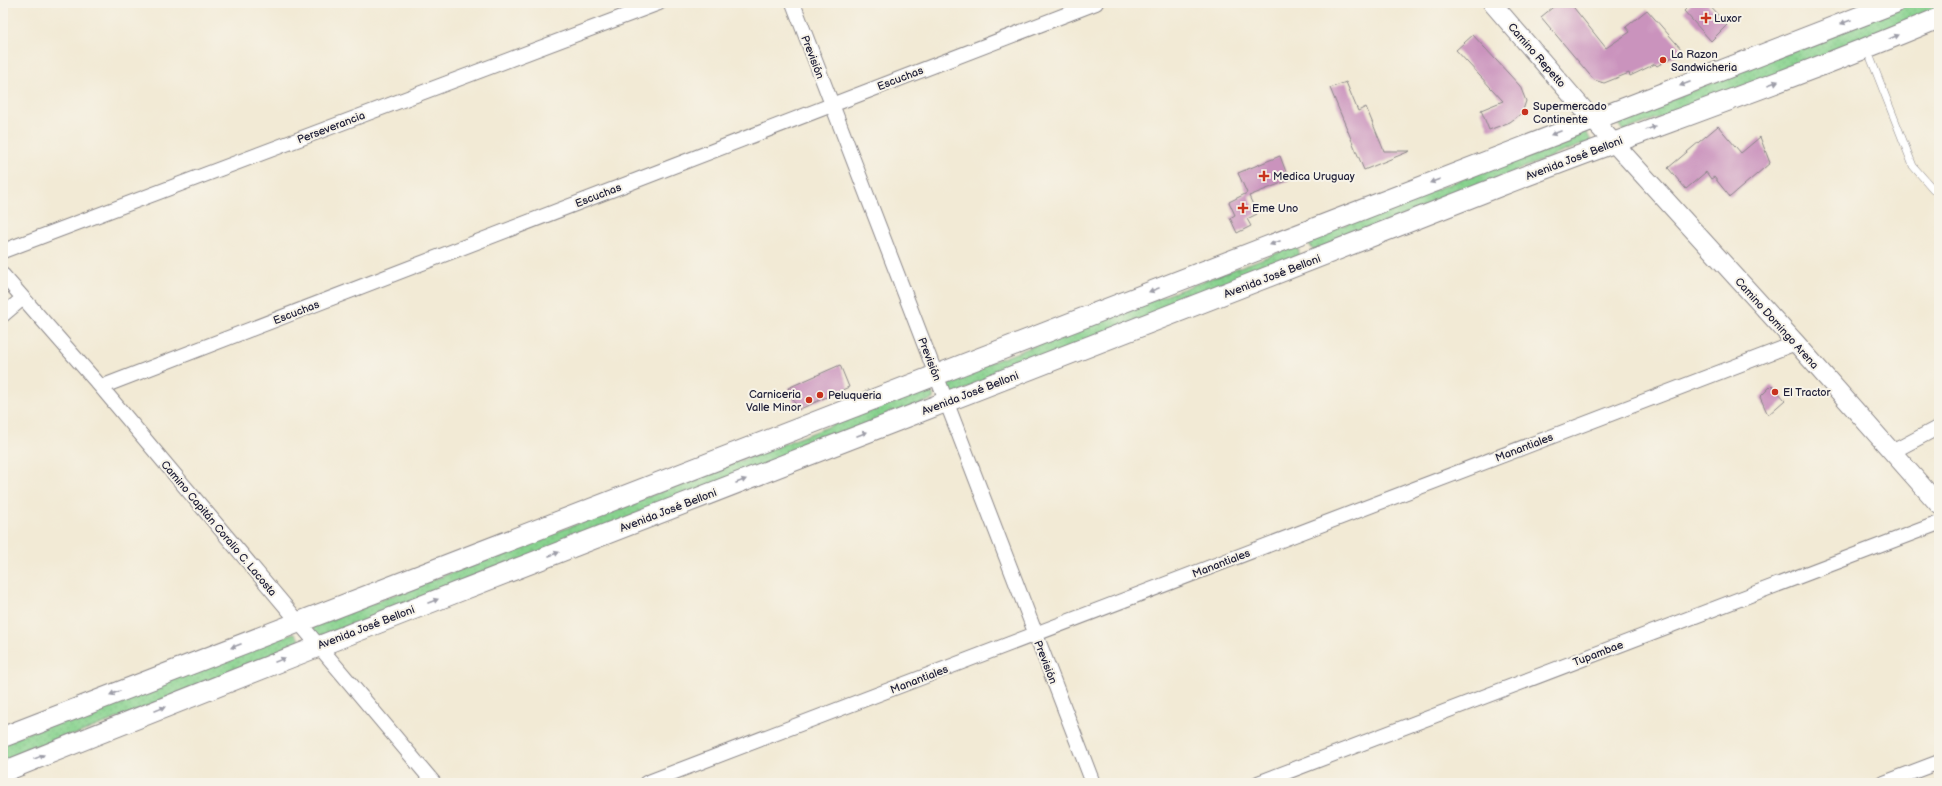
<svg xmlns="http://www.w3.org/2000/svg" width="1942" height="786" font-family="'Balsamiq Sans',sans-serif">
	<defs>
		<pattern id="grass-dots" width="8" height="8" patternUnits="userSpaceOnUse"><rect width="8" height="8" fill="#88d38f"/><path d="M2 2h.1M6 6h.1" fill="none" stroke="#75b57c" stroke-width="1.8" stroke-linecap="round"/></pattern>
	</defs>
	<rect width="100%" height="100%" fill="#f7f3e8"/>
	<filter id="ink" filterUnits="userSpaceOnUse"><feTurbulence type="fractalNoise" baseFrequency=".025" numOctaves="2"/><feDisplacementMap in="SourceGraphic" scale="8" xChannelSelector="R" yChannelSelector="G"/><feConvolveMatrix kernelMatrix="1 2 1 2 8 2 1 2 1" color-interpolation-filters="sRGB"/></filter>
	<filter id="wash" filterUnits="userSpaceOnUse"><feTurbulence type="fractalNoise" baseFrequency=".012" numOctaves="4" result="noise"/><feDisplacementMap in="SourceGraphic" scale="16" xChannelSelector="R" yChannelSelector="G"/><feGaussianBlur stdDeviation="0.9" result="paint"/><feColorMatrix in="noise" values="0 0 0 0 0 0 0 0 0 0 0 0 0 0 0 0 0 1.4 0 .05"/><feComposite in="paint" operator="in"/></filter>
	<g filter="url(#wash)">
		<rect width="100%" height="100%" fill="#f2ead5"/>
		<path fill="url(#grass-dots)" stroke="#557a65" d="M1907 3H1939V14L1623 131 1618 124 1619 121Z
			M1586 131 1591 141 1314 251 1308 243 1310 238Z
			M1295 246 1299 251 1298 256 951 395 945 380Z
			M928 388 933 395V399L319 639 313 630 314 626Z
			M293 633C299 637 301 640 299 647L3 763V742Z"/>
		<g id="blocks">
			<path fill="#ca93bd" d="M1558 3H1570L1606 48 1630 32 1626 27 1647 10 1683 51 1657 66 1655 64 1630 76 1629 73 1604 83 1594 80 1541 17Z
				M1692 3H1707L1727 25 1711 41 1684 11Z
				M1473 35 1520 86 1526 101 1522 113 1510 122 1489 130 1481 110 1503 101 1456 50Z
				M1346 82 1358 111 1366 107 1384 151H1410L1364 170 1330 88Z
				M1718 126 1741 153 1760 137 1770 163 1730 197 1714 177 1711 179 1706 172 1686 189 1668 168Z
				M1280 156 1289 180 1249 196 1257 214 1247 219 1251 226 1237 233 1230 218 1235 215 1229 202 1247 193 1238 173Z
				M840 365 849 387 798 410 788 388Z
				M1772 385 1785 400 1768 415 1760 397Z"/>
		</g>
	</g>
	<g filter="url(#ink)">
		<use href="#blocks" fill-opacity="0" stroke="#8a8688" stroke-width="1"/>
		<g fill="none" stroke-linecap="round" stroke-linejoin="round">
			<g stroke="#8a8688" stroke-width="8">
				<path id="service" d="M1867 49 1913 166 1933 189"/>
			</g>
			<g stroke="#8a8688" stroke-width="16">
				<path id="minor" d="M793 3 1093 783
					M3 251 659 3
					M3 275 101 387 434 783
					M3 315 23 298
					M101 387 1096 3
					M1892 452 1939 427
					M646 783 1796 343
					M1258 783 1939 523
					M1884 783 1939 762"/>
			</g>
			<g stroke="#8a8688" stroke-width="20">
				<path id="tertiary" d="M1492 3 1592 119 1796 343 1939 505"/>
			</g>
			<g stroke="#8a8688" stroke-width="22">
				<path id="secondary" d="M3 737 1895 3
					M3 772C500 572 1002 382 1500 186 1646 129 1795 79 1939 18"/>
			</g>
			<use href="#service" stroke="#fff" stroke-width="7"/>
			<use href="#minor" stroke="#fff" stroke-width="14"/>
			<use href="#tertiary" stroke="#fff" stroke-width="18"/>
			<use href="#secondary" stroke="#fff" stroke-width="20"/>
		</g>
		<defs><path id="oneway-solid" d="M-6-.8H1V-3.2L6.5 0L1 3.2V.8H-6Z"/></defs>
		<g fill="#9c9ca7">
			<use href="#oneway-solid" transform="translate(1846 22) rotate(159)"/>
			<use href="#oneway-solid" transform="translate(1894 37) rotate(-23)"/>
			<use href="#oneway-solid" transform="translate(1773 83) rotate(-20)"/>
			<use href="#oneway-solid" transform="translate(1685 84) rotate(159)"/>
			<use href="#oneway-solid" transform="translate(1651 128) rotate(-20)"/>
			<use href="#oneway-solid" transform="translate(1556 133) rotate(159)"/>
			<use href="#oneway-solid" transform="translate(1435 181) rotate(159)"/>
			<use href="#oneway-solid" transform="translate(1275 243) rotate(159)"/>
			<use href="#oneway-solid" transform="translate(1154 290) rotate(159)"/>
			<use href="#oneway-solid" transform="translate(862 434) rotate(-21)"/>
			<use href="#oneway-solid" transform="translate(741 481) rotate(-21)"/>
			<use href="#oneway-solid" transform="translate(554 554) rotate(-21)"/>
			<use href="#oneway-solid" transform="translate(433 601) rotate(-21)"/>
			<use href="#oneway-solid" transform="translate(236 646) rotate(159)"/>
			<use href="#oneway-solid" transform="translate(280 660) rotate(-22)"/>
			<use href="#oneway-solid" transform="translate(115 693) rotate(159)"/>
			<use href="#oneway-solid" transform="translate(160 709) rotate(-22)"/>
			<use href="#oneway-solid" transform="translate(39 757) rotate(-22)"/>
		</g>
	</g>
	<g fill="#c8321e" stroke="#f7f3e8" stroke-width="1.5">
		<path d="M1704 12h4v4h4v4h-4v4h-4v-4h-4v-4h4z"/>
		<circle cx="1663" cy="60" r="4"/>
		<circle cx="1525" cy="112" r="4"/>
		<path d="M1262 170h4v4h4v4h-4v4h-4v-4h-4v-4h4z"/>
		<path d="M1241 202h4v4h4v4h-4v4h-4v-4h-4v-4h4z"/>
		<circle cx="1775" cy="392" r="4"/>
		<circle cx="820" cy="395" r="4"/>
		<circle cx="809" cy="400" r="4"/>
	</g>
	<g text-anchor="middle" stroke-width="4" stroke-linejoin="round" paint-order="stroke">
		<g font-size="11" fill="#22223b" stroke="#f7f3e8" text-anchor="start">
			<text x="1714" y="22">Luxor</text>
			<text x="1671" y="58">La Razon<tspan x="1671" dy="13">Sandwicheria</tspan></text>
			<text x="1533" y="110">Supermercado<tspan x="1533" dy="13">Continente</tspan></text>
			<text x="1273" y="180">Medica Uruguay</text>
			<text x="1252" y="212">Eme Uno</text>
			<text x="1783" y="396">El Tractor</text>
			<text x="801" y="398" text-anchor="end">Carniceria<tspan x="801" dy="13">Valle Minor</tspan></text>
			<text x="828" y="399">Peluqueria</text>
		</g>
		<g font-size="11" fill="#22223b" stroke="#f7f3e8">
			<text transform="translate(1537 55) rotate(49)" y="4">Camino Repetto</text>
			<text transform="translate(813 57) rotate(69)" y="4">Previsión</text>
			<text transform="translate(900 78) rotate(-21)" y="4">Escuchas</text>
			<text transform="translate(331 127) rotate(-21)" y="4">Perseverancia</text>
			<text transform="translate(1574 158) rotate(-21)" y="4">Avenida José Belloni</text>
			<text transform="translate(598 195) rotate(-21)" y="4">Escuchas</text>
			<text transform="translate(1272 276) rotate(-21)" y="4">Avenida José Belloni</text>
			<text transform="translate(296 312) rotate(-21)" y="4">Escuchas</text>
			<text transform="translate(1777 323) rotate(48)" y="4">Camino Domingo Arena</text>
			<text transform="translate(930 359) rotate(69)" y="4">Previsión</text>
			<text transform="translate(970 393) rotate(-21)" y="4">Avenida José Belloni</text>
			<text transform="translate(1524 447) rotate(-21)" y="4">Manantiales</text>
			<text transform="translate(668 510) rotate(-21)" y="4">Avenida José Belloni</text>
			<text transform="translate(219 528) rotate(50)" y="4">Camino Capitán Coralio C. Lacosta</text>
			<text transform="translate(1221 563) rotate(-21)" y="4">Manantiales</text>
			<text transform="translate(366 627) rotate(-21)" y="4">Avenida José Belloni</text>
			<text transform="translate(1598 653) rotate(-21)" y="4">Tupambae</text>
			<text transform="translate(1046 662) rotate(69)" y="4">Previsión</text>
			<text transform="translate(919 679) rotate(-21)" y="4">Manantiales</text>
		</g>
	</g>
	<rect width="1942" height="786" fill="none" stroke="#f7f3e8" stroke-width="16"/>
</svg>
